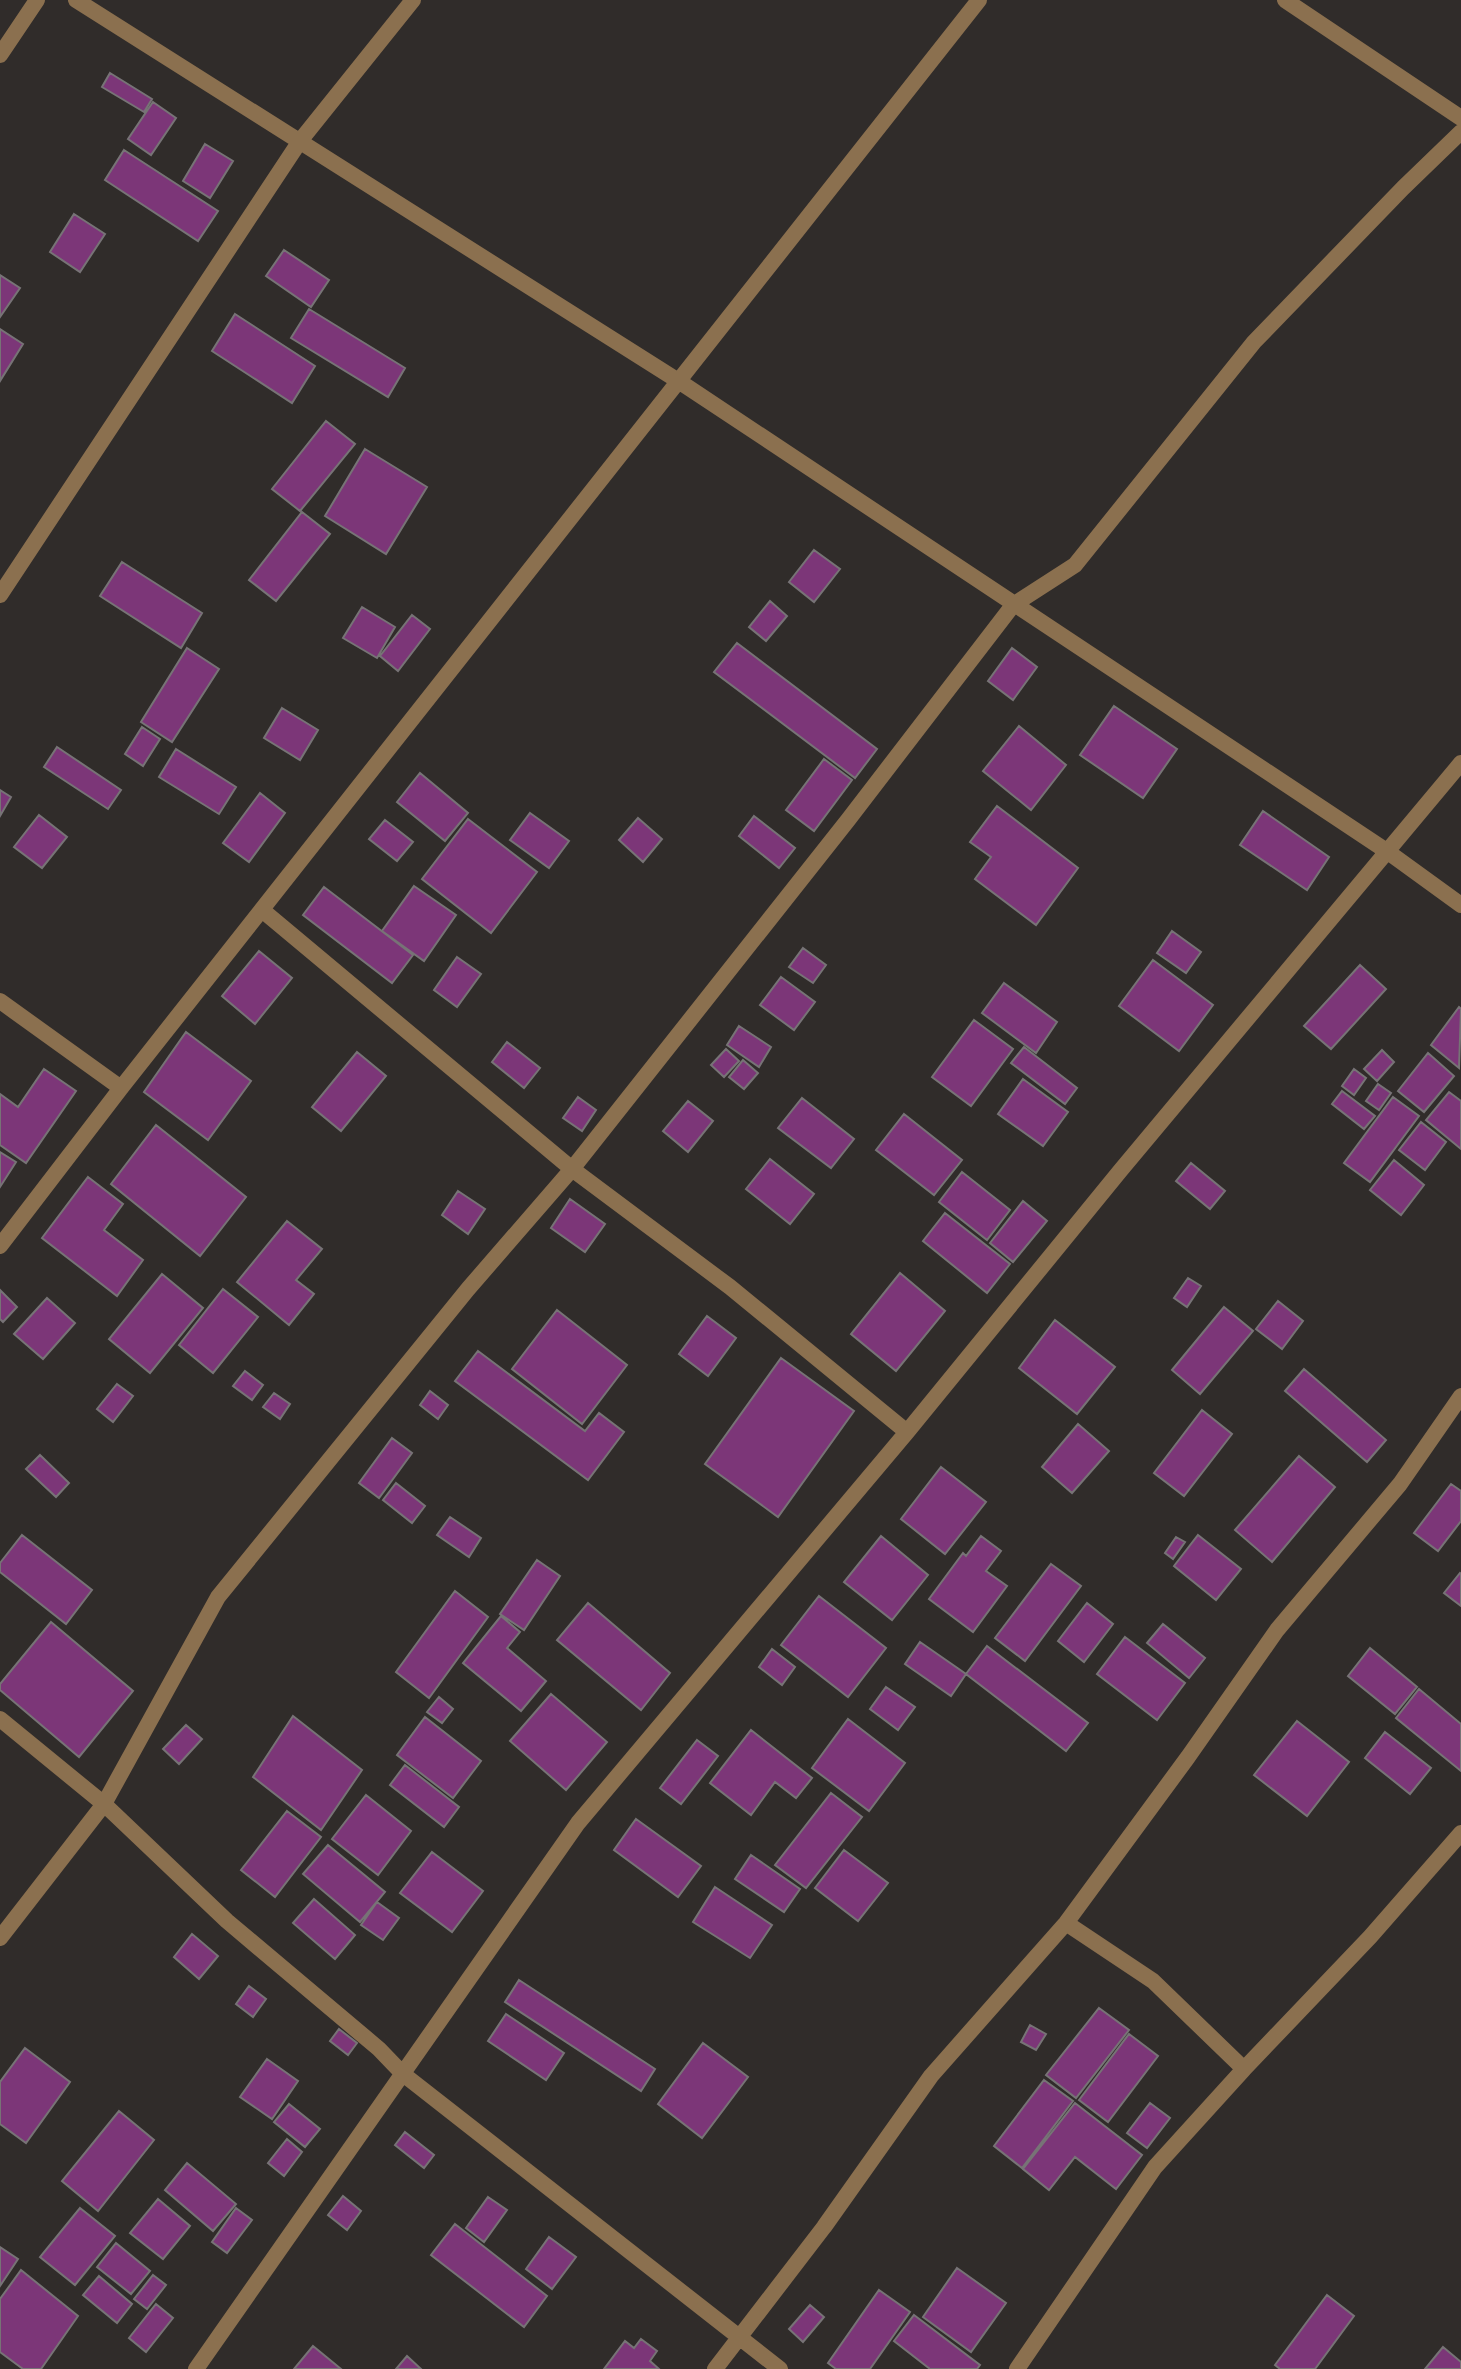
<svg xmlns="http://www.w3.org/2000/svg" width="1461" height="2369" font-family="Merriweather,serif">
	<rect width="100%" height="100%" fill="#302c2a"/>
	<path fill="#7c3678" stroke="#777376" stroke-width="2" d="M110 73 152 99 144 112 102 87Z
		M153 102 176 118 151 155 128 139Z
		M205 144 233 161 210 198 183 181Z
		M124 150 218 211 198 241 105 180Z
		M74 214 105 234 80 272 50 252Z
		M284 250 329 280 311 307 266 276Z
		M0 275 20 288 0 317Z
		M309 309 405 368 388 397 291 338Z
		M235 314 315 366 292 403 212 351Z
		M0 329 23 344 0 381Z
		M326 421 355 444 300 511 272 489Z
		M365 449 427 487 386 554 325 516Z
		M302 512 330 534 276 601 249 580Z
		M814 550 840 569 814 602 789 582Z
		M122 562 202 613 181 648 100 596Z
		M770 601 787 616 766 641 749 627Z
		M362 607 395 627 377 658 343 638Z
		M412 615 430 629 398 671 380 656Z
		M737 643 877 749 855 778 714 672Z
		M187 648 219 669 172 742 141 722Z
		M1012 648 1037 667 1013 700 988 681Z
		M1114 706 1177 749 1143 798 1080 755Z
		M282 708 318 730 300 760 264 738Z
		M1019 726 1066 765 1031 810 983 771Z
		M142 727 160 739 143 766 125 754Z
		M57 747 121 790 108 809 44 767Z
		M176 749 236 787 219 814 159 777Z
		M824 759 852 780 814 831 786 810Z
		M420 773 468 813 445 841 397 802Z
		M0 790 11 797 0 816Z
		M260 793 285 813 249 862 223 843Z
		M997 806 1078 868 1036 925 975 879 991 857 970 842Z
		M1263 811 1329 857 1307 890 1240 845Z
		M530 813 569 841 549 868 510 840Z
		M39 815 67 837 42 868 14 847Z
		M754 816 795 848 779 868 739 836Z
		M638 818 662 839 643 862 619 840Z
		M468 819 537 872 491 933 422 879Z
		M385 820 413 842 397 861 369 839Z
		M414 886 456 915 424 961 382 931Z
		M324 887 413 955 392 983 303 915Z
		M1172 931 1201 952 1186 973 1157 953Z
		M803 948 826 965 813 983 789 967Z
		M259 951 292 978 255 1024 222 996Z
		M457 957 481 974 457 1007 434 990Z
		M1153 960 1213 1005 1179 1051 1119 1006Z
		M1360 965 1386 989 1331 1049 1304 1026Z
		M781 977 815 1002 794 1030 760 1005Z
		M1004 983 1057 1022 1036 1053 982 1013Z
		M1459 1007 1461 1009 1459 1068 1431 1045Z
		M974 1020 1013 1049 971 1106 932 1077Z
		M739 1026 771 1047 759 1067 727 1045Z
		M186 1032 251 1081 208 1140 144 1092Z
		M507 1042 540 1068 524 1088 492 1062Z
		M1024 1047 1077 1088 1065 1104 1011 1063Z
		M726 1049 739 1061 724 1077 711 1065Z
		M1382 1050 1394 1062 1377 1081 1364 1069Z
		M357 1052 386 1076 341 1131 312 1107Z
		M1428 1053 1454 1076 1424 1112 1398 1091Z
		M743 1060 758 1073 744 1089 729 1077Z
		M44 1069 76 1091 26 1163 0 1145V1094L18 1107Z
		M1354 1069 1366 1078 1354 1095 1342 1086Z
		M1023 1079 1068 1112 1043 1146 998 1114Z
		M1378 1084 1391 1093 1379 1110 1366 1101Z
		M1342 1091 1375 1116 1364 1129 1332 1104Z
		M1449 1092 1461 1101V1149L1426 1120Z
		M578 1097 596 1110 582 1131 563 1118Z
		M1393 1097 1419 1116 1370 1182 1344 1163Z
		M802 1098 854 1139 831 1168 778 1128Z
		M688 1101 713 1121 688 1152 663 1131Z
		M904 1114 962 1160 934 1195 876 1150Z
		M1421 1122 1446 1142 1425 1170 1399 1150Z
		M156 1125 246 1197 200 1256 111 1184Z
		M0 1152 16 1162 0 1187Z
		M770 1159 814 1194 790 1224 746 1189Z
		M1394 1160 1424 1185 1401 1215 1370 1190Z
		M1191 1163 1225 1191 1210 1209 1176 1181Z
		M962 1172 1010 1210 987 1240 939 1202Z
		M88 1177 123 1204 104 1230 143 1260 117 1296 42 1238Z
		M458 1191 485 1209 468 1234 442 1215Z
		M570 1199 605 1224 585 1252 551 1228Z
		M1023 1201 1047 1221 1013 1262 990 1243Z
		M945 1213 1010 1264 987 1293 923 1241Z
		M287 1221 322 1249 296 1280 314 1294 289 1325 237 1282Z
		M900 1273 945 1311 896 1371 851 1334Z
		M162 1274 203 1308 150 1373 109 1339Z
		M1188 1278 1201 1286 1187 1307 1174 1298Z
		M223 1289 258 1317 213 1373 179 1345Z
		M0 1290 17 1307 3 1322 0 1319Z
		M47 1298 75 1323 43 1359 14 1334Z
		M1278 1301 1303 1321 1282 1349 1256 1329Z
		M1224 1307 1253 1331 1200 1394 1172 1370Z
		M557 1310 627 1365 582 1424 512 1369Z
		M707 1316 736 1338 708 1376 679 1354Z
		M1055 1320 1115 1367 1077 1414 1019 1368Z
		M478 1351 585 1431 599 1413 624 1432 588 1480 455 1381Z
		M781 1358 854 1411 778 1517 705 1464Z
		M1304 1369 1386 1440 1367 1462 1285 1391Z
		M245 1371 263 1385 252 1400 233 1386Z
		M117 1384 133 1396 113 1422 97 1409Z
		M430 1391 448 1405 438 1419 420 1405Z
		M274 1393 290 1404 280 1419 263 1407Z
		M1202 1410 1232 1434 1184 1496 1154 1473Z
		M1078 1424 1109 1451 1072 1493 1042 1467Z
		M392 1438 412 1453 379 1498 359 1483Z
		M40 1455 69 1483 56 1497 26 1469Z
		M1299 1456 1335 1487 1272 1562 1235 1530Z
		M941 1467 986 1502 945 1554 901 1519Z
		M396 1483 425 1506 412 1523 383 1500Z
		M1451 1484 1461 1491V1521L1438 1551 1414 1533Z
		M450 1517 481 1538 469 1557 437 1535Z
		M22 1535 92 1590 66 1624 0 1572V1563Z
		M1198 1535 1241 1569 1216 1600 1174 1566Z
		M881 1536 928 1575 892 1620 844 1582Z
		M981 1536 1001 1551 986 1571 1007 1586 973 1632 929 1599 963 1553 966 1556Z
		M1176 1537 1185 1542 1173 1559 1165 1553Z
		M537 1560 560 1576 524 1630 500 1614Z
		M1051 1564 1081 1586 1025 1661 995 1638Z
		M1460 1573 1461 1574V1606L1444 1593Z
		M455 1591 488 1617 429 1698 396 1672Z
		M819 1596 886 1648 848 1697 781 1645Z
		M588 1603 670 1673 641 1710 557 1640Z
		M1087 1603 1113 1624 1084 1662 1058 1641Z
		M501 1616 520 1632 507 1648 546 1681 521 1711 463 1663Z
		M51 1622 133 1691 79 1757 0 1690V1684Z
		M1163 1624 1205 1658 1189 1678 1147 1643Z
		M1125 1637 1185 1683 1157 1720 1097 1674Z
		M920 1642 966 1674 951 1696 905 1664Z
		M987 1646 1088 1723 1066 1751 966 1674Z
		M1370 1648 1417 1687 1395 1714 1348 1676Z
		M772 1649 795 1667 782 1685 759 1667Z
		M886 1687 915 1707 898 1730 870 1709Z
		M1419 1689 1461 1724V1771L1396 1718Z
		M551 1694 607 1742 566 1790 510 1741Z
		M439 1697 453 1709 442 1723 427 1712Z
		M293 1716 362 1770 321 1830 253 1777Z
		M425 1717 481 1761 453 1798 397 1755Z
		M848 1719 905 1763 869 1811 812 1768Z
		M1297 1721 1349 1762 1307 1816 1254 1775Z
		M186 1725 202 1739 179 1764 163 1749Z
		M751 1730 812 1778 796 1798 775 1782 751 1815 710 1783Z
		M1385 1732 1431 1768 1410 1794 1365 1758Z
		M697 1740 718 1756 681 1804 660 1788Z
		M405 1765 459 1807 444 1827 390 1785Z
		M831 1793 862 1817 806 1888 775 1865Z
		M366 1795 411 1831 378 1875 332 1839Z
		M287 1811 321 1837 275 1897 241 1870Z
		M636 1819 701 1866 678 1897 614 1850Z
		M328 1845 385 1892 360 1922 303 1874Z
		M844 1850 888 1883 858 1921 815 1888Z
		M432 1852 483 1891 452 1932 400 1893Z
		M751 1855 800 1889 784 1912 735 1879Z
		M715 1887 772 1925 750 1958 693 1922Z
		M314 1899 355 1935 335 1959 293 1923Z
		M377 1902 399 1918 383 1940 361 1925Z
		M192 1934 218 1956 199 1979 174 1957Z
		M519 1980 655 2069 641 2091 505 2002Z
		M249 1986 266 1999 253 2017 236 2004Z
		M1099 2008 1129 2030 1076 2098 1046 2075Z
		M506 2014 564 2053 546 2080 488 2041Z
		M1030 2025 1046 2034 1036 2050 1021 2042Z
		M339 2029 357 2043 348 2055 330 2041Z
		M1129 2034 1158 2056 1108 2122 1079 2100Z
		M703 2043 748 2077 702 2138 658 2104Z
		M25 2048 70 2082 26 2143 0 2124V2082Z
		M267 2059 298 2081 272 2119 240 2097Z
		M1044 2080 1073 2101 1022 2168 994 2146Z
		M1075 2103 1142 2155 1116 2189 1075 2157 1049 2190 1023 2169Z
		M1150 2103 1170 2118 1147 2148 1127 2133Z
		M289 2104 320 2129 305 2147 274 2122Z
		M119 2111 154 2140 98 2211 62 2181Z
		M405 2132 434 2155 424 2168 395 2145Z
		M287 2139 302 2152 284 2176 268 2163Z
		M187 2163 236 2204 213 2231 165 2190Z
		M343 2196 361 2211 347 2230 328 2215Z
		M488 2197 507 2210 484 2242 466 2228Z
		M158 2199 190 2226 163 2259 130 2233Z
		M80 2208 115 2236 75 2285 40 2257Z
		M236 2208 252 2220 227 2253 212 2242Z
		M455 2224 547 2296 524 2327 431 2255Z
		M549 2237 576 2257 552 2289 526 2269Z
		M116 2243 150 2271 131 2294 97 2267Z
		M0 2247 18 2259 0 2286Z
		M957 2268 1006 2303 971 2352 923 2317Z
		M21 2270 78 2316 41 2369H23L0 2352V2299Z
		M153 2275 166 2285 147 2309 134 2299Z
		M99 2276 132 2304 117 2323 83 2295Z
		M879 2290 910 2312 870 2369H836L828 2363Z
		M1327 2295 1354 2316 1315 2369H1280L1275 2365Z
		M156 2304 173 2318 146 2352 129 2338Z
		M810 2305 824 2317 803 2342 789 2329Z
		M914 2315 980 2365 977 2369H930L894 2341Z
		M641 2339 657 2351 650 2361 659 2369H604L625 2341 634 2348Z
		M313 2346 341 2369H294Z
		M1443 2347 1461 2362V2369H1425Z
		M407 2356 421 2369H396Z"/>
	<g fill="none" stroke-linecap="round" stroke-linejoin="round">
		<path stroke="#8b704f" stroke-width="16" d="M76 0 680 382 1388 852 1461 905
			M1285 0 1461 118
			M0 55 37 0
			M0 595 300 141 413 0
			M262 910 572 1169 730 1287 907 1432
			M0 1001 121 1088
			M0 1246 121 1088 979 0
			M0 1719 104 1804 227 1921 379 2049 403 2074 780 2369
			M1066 1923 1153 1981 1244 2069
			M0 1938 104 1804 218 1597 468 1289 572 1169 848 820 1013 605 1075 565 1254 342 1403 188 1461 132
			M196 2369 578 1823 907 1432 1120 1171 1461 763
			M715 2369 824 2227 931 2076 1066 1923 1188 1757 1277 1630 1400 1484 1461 1396
			M1017 2369 1155 2167 1244 2069 1370 1937 1461 1833"/>
	</g>
</svg>
